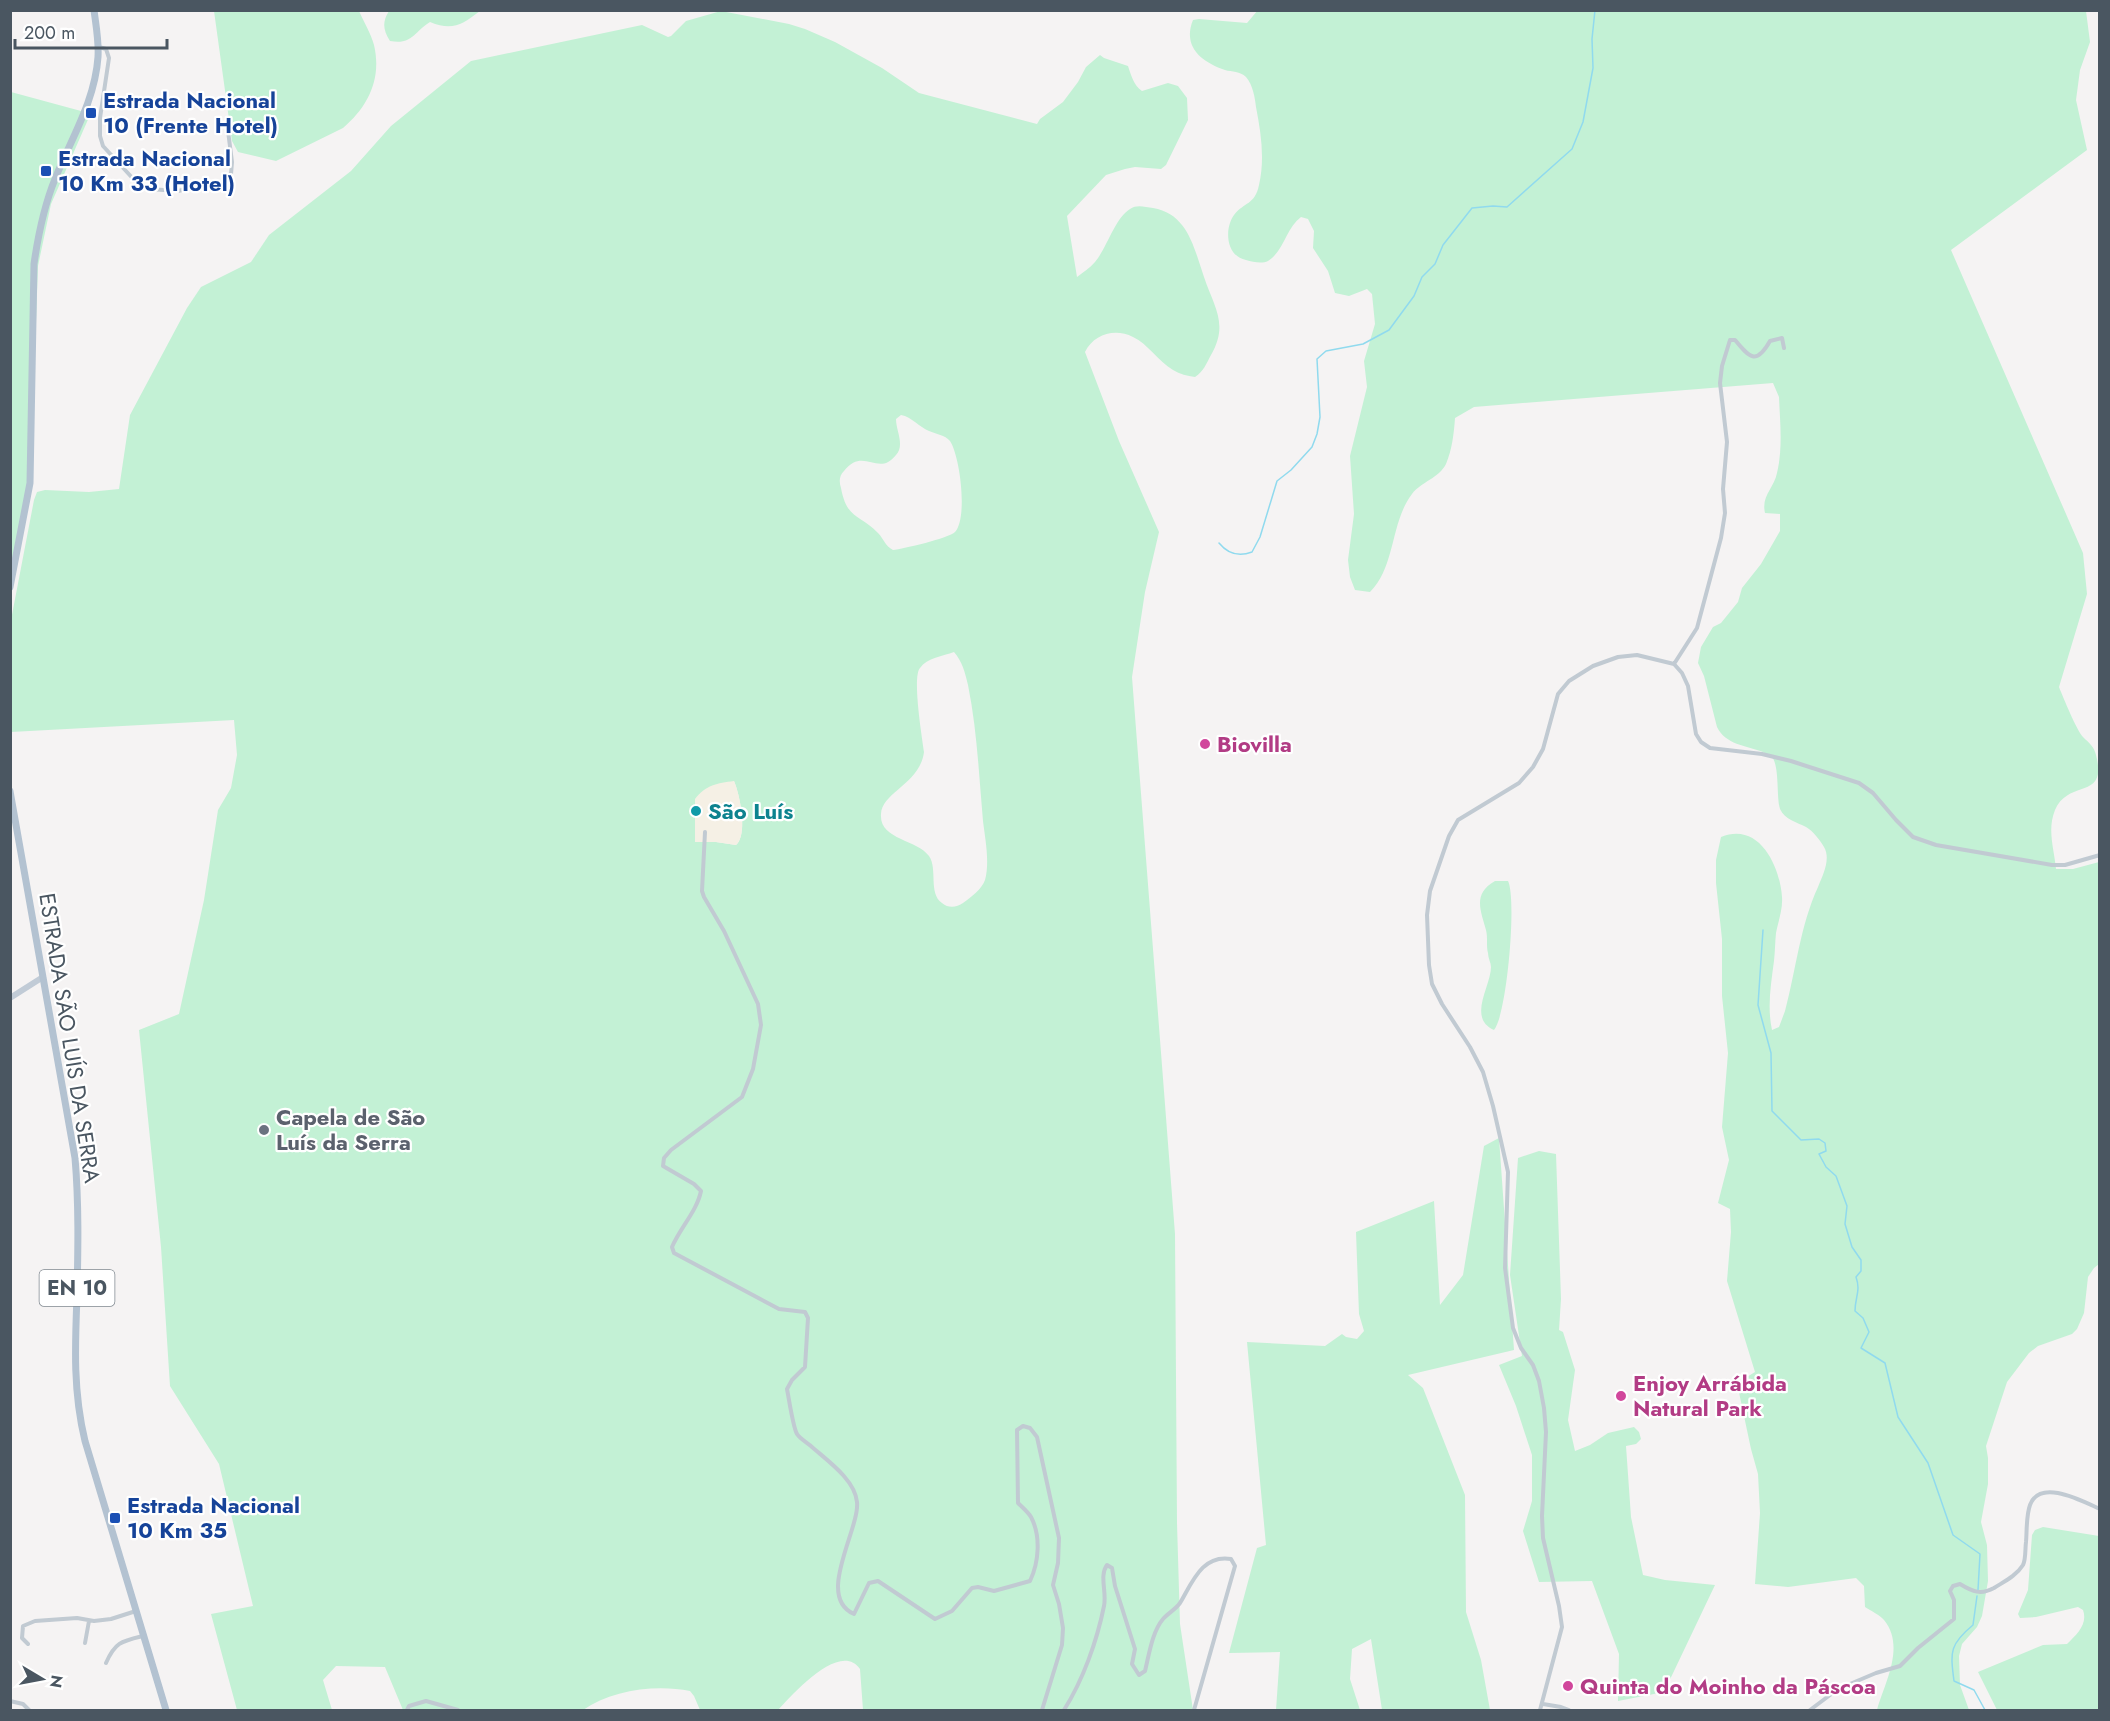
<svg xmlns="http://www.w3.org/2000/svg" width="2110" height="1721" font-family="Jost,sans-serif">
	<rect width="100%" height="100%" fill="#f5f3f3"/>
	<path fill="#c3f1d5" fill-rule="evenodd" d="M1258 10 2086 11 2090 42 2080 70 2076 100 2087 150 1951 250 2083 553 2087 594 2059 687C2063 697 2077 731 2083 737 2089 743 2094 746 2096 755 2108 801 2069 778 2055 810 2047 830 2054 848 2056 869H2073L2099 862V1264L2094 1268 2088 1277 2084 1313 2077 1329 2072 1334 2038 1346 2029 1353 2007 1382 1986 1446 1988 1458V1484L1981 1522 1987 1545 1988 1581 1982 1616 1977 1627 1962 1644 1959 1656 1960 1685 1969 1710H1877C1884 1684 1906 1647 1884 1620 1880 1615 1871 1611 1865 1607L1864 1586 1856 1578 1788 1587 1755 1584 1760 1513 1758 1474 1751 1449 1737 1383 1755 1372 1727 1281 1731 1232 1730 1209 1718 1203 1729 1160 1722 1127 1728 1053 1722 996V939L1716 883V860L1721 837C1759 821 1780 866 1782 897 1783 909 1778 922 1776 933 1775 943 1775 952 1774 961 1771 984 1767 1007 1772 1030L1779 1027 1785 1011C1796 970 1800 926 1818 887 1823 875 1831 859 1824 847 1820 840 1813 831 1806 827 1797 822 1785 820 1780 809 1776 796 1780 764 1771 756 1770 755 1764 753 1763 752 1745 745 1726 745 1717 727L1704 676 1698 663 1701 647 1713 627 1721 623 1738 602 1742 588 1761 564 1780 531V514L1765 513C1761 496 1774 488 1777 473 1783 448 1780 422 1779 397L1773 383 1474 407 1455 418C1454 433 1452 450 1446 464 1439 478 1421 482 1412 494 1390 523 1396 566 1370 592L1355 590 1350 577 1348 560 1354 514 1350 456 1367 387 1364 361 1375 324 1372 294 1367 289 1349 296 1335 293 1328 271 1313 248 1314 231 1308 219 1301 217C1286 228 1284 251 1268 261 1262 264 1253 262 1246 260 1226 256 1224 229 1234 215 1244 202 1255 205 1259 185 1265 159 1261 133 1256 107 1255 98 1253 85 1246 77 1240 71 1232 72 1225 70 1202 62 1182 47 1193 20L1199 19 1247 23Z
		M214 11H359C364 22 371 34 374 45 382 79 368 107 343 128L276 161 238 152 232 141Z
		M389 11V10L480 11C462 25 452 31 430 22 413 33 412 45 390 41 383 30 382 22 389 11Z
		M721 11 789 24 805 29 835 42 882 68 919 93 1037 124 1040 119 1063 102 1078 82 1086 67 1100 55 1104 58 1128 66C1131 75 1134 86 1142 91L1168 83 1178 86 1187 98 1188 120 1166 165 1161 169 1135 167 1125 169 1106 175 1067 216 1077 277C1083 272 1090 268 1095 262 1107 248 1115 218 1130 209 1137 204 1145 207 1153 208 1188 214 1194 248 1204 277 1214 307 1229 324 1211 355 1206 364 1204 371 1195 377 1187 376 1180 374 1173 370 1158 361 1148 344 1133 337 1115 328 1094 334 1085 352L1119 441 1159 532 1145 592 1132 677 1175 1234 1177 1523 1180 1624 1193 1710H863L860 1669C840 1640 792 1695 778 1710H700L694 1696 690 1691C656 1684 611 1690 583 1710H403L385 1667 336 1666 323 1680 332 1710H237L211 1614 253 1606 219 1464 170 1386 161 1247 139 1030 179 1014 204 900 218 810 231 788 237 755 234 720 11 732V620L34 500 37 492 45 490 89 492 119 489 130 415 187 308 201 287 251 262 269 235 351 171 391 126 471 61 642 25 668 37 671 36 686 21ZM901 415C912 417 919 427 929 431 936 434 945 435 950 441 960 456 968 518 955 532 949 538 903 549 893 550 885 546 884 539 878 533 860 514 847 520 841 488 839 482 839 476 844 471 864 446 878 478 896 455 905 445 896 431 896 419ZM954 652C962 661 965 672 968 685 977 729 979 776 983 821 985 838 990 862 985 880 982 889 971 897 963 903 957 907 949 909 942 903 928 893 938 869 929 856 917 839 879 840 881 814 882 792 920 784 924 752 922 737 912 677 920 668 927 658 943 656 954 652ZM734 781C740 795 748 835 736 845L716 842H696L695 818Z
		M11 92 81 111 90 115 51 204 38 266 31 462 11 587Z
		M1495 881H1508C1517 899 1507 1015 1494 1030 1467 1018 1491 986 1491 967 1491 963 1488 958 1488 953 1486 946 1488 938 1486 930 1481 911 1472 894 1495 881Z
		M1499 1138 1514 1350 1408 1375 1423 1388 1465 1495 1466 1612 1481 1660 1490 1710H1382L1371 1639 1352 1649 1350 1679 1360 1710H1276L1280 1652 1229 1653 1257 1548 1266 1545 1247 1342 1325 1346 1342 1334 1346 1337 1357 1339 1364 1331 1359 1314 1356 1232 1434 1201 1440 1305 1463 1275 1484 1146Z
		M1539 1151 1556 1154 1561 1299 1559 1330 1563 1332 1575 1370 1568 1420 1575 1451 1590 1445 1608 1433 1634 1427 1639 1432 1641 1439 1636 1444 1626 1446 1631 1517 1643 1575 1665 1580 1715 1585 1664 1692 1618 1701 1619 1654 1592 1581 1539 1582 1523 1531 1532 1501V1455L1516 1406 1499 1365 1522 1356 1510 1275 1518 1158Z
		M2043 1527 2099 1536V1710H1997L1978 1672 2043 1645 2067 1644C2077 1634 2088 1624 2083 1610L2078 1607 2036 1617 2020 1618 2018 1614 2028 1590 2032 1535 2035 1530Z"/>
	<path fill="#f5f0e5" d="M734 781C740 795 748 835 736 845L716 842H695V799C706 785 717 783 734 781Z"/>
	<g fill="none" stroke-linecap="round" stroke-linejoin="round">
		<path stroke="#90daee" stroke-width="1.5" d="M1219 543C1228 554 1239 557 1252 552L1260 537 1277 481 1291 470 1312 447 1317 434 1320 417 1317 359 1326 351 1363 344 1389 330 1414 296 1422 277 1435 264 1443 245 1472 208 1493 206 1507 207 1572 149 1583 122 1593 68 1592 39 1595 10
			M1763 930 1758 1005 1771 1053 1772 1111 1801 1140 1819 1139 1825 1143 1826 1151 1819 1154 1826 1167 1836 1176 1847 1206 1845 1224 1852 1247 1861 1260V1271L1856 1277C1861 1291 1855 1297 1855 1311L1863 1318 1869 1332 1861 1348 1885 1363 1898 1417 1928 1463 1953 1535 1980 1554 1978 1590
			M1977 1596 1973 1625C1950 1644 1950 1651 1954 1681L1974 1690 1985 1710"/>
		<path stroke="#c1cad2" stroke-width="4" d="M99 47 106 49 109 58 100 118V136L103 146 137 183 149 189 178 191 191 188H215L225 185 231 174 232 162 227 123
			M1674 664 1697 628 1721 538 1725 513 1723 489 1727 442 1720 383 1722 366 1730 340H1735C1749 357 1756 366 1770 341L1782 338 1784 348
			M705 832 702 891 704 897 724 931 758 1004 761 1025 753 1069 742 1097 671 1150 664 1158 663 1166 694 1184 701 1191C697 1211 680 1228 672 1247L674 1253 779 1309 805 1312 808 1318 805 1367 792 1380 787 1389C789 1399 793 1427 797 1434 800 1439 808 1443 812 1447 828 1461 855 1480 857 1502 860 1529 815 1597 854 1614L869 1583 878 1581 935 1619 952 1611 972 1588 978 1587 994 1591 1030 1581C1039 1562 1041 1536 1031 1517 1028 1512 1022 1507 1018 1503L1017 1430 1023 1426 1030 1428 1037 1437 1059 1538 1058 1563 1053 1585 1059 1604 1063 1628 1062 1645 1042 1710
			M85 1643 89 1621
			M28 1644 22 1638 23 1626 35 1621 77 1618 94 1621 111 1619 136 1611
			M106 1663C115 1642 122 1641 143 1636
			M10 1701 23 1704 29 1710
			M1543 1704 1561 1707 1569 1710
			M407 1710 409 1706 426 1701 458 1710
			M1064 1710C1083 1680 1097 1641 1104 1606 1107 1592 1099 1576 1107 1565L1112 1568 1115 1586 1135 1649 1132 1664 1139 1675 1145 1671C1149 1655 1152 1632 1163 1619 1168 1613 1175 1610 1180 1603 1192 1583 1202 1554 1231 1559L1235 1566 1194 1710
			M1540 1710 1562 1627 1559 1606 1543 1538 1542 1516 1546 1432 1544 1408 1539 1381 1533 1365 1521 1348 1513 1328 1505 1268 1508 1172 1493 1106 1483 1072 1470 1047 1442 1004 1432 984 1429 965 1427 915 1430 891 1449 836 1458 820 1519 783 1533 767 1543 749 1558 694 1569 681 1593 666 1618 657 1637 655 1674 664 1682 673 1688 686 1696 734 1701 742 1710 748 1762 754 1791 761 1859 783 1873 793 1896 820 1913 837 1936 845 2052 865H2065L2100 855
			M1810 1710 1838 1689 1876 1673 1900 1666 1918 1648 1954 1619V1600L1950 1591 1953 1586 1960 1584C1973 1592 1981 1595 1994 1588 2005 1581 2016 1576 2023 1565 2026 1559 2025 1549 2026 1542 2027 1531 2026 1516 2030 1505 2040 1478 2082 1501 2100 1509"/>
		<path stroke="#c1cbd6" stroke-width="6" d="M10 998 43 977"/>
		<path stroke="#b3c2d1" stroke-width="7" d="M10 587 30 483 34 264C38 236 44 206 55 179 71 139 95 101 98 57 99 41 96 26 94 10
			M10 791 75 1158C79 1204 78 1250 77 1296 75 1346 73 1392 85 1441L166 1710"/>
	</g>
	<g fill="#1a4fb4" stroke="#fff" stroke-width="2">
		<rect x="85" y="107" width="12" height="12" rx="3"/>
		<rect x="40" y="165" width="12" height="12" rx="3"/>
		<rect x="109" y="1512" width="12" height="12" rx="3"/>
	</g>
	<g fill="#d1479c" stroke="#fff" stroke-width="2">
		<circle cx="1205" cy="744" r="6"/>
		<circle cx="1621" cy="1396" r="6"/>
		<circle cx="1568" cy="1686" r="6"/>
	</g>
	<circle fill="#0f9aa8" stroke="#fff" stroke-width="2" cx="696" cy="811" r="6"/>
	<circle fill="#6b7280" stroke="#fff" stroke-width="2" cx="264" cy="1130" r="6"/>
	<g text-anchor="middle" stroke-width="4.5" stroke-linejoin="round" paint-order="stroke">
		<rect fill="#fff" stroke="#808990" stroke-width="1.5" x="39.5" y="1270" width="75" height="36" rx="4.5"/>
		<g font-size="21" font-weight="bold" fill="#4a5661">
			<text x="77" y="1295">EN 10</text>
		</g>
		<g font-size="22" font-weight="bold" fill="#164399" stroke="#fff" text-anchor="start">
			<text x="103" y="108">Estrada Nacional<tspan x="103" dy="25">10 (Frente Hotel)</tspan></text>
			<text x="58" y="166">Estrada Nacional<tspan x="58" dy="25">10 Km 33 (Hotel)</tspan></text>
			<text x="127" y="1513">Estrada Nacional<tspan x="127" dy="25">10 Km 35</tspan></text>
		</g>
		<g font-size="22" font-weight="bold" fill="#b23c85" stroke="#fff" text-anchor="start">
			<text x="1217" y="752">Biovilla</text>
			<text x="1633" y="1391">Enjoy Arrábida<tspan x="1633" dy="25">Natural Park</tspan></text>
			<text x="1580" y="1694">Quinta do Moinho da Páscoa</text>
		</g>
		<g font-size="22" font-weight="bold" fill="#0d838f" stroke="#fff" text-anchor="start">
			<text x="708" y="819">São Luís</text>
		</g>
		<g font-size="22" fill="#4a5661" stroke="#fff">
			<text transform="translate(70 1038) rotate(81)" y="8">ESTRADA SÃO LUÍS DA SERRA</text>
		</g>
		<g font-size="22" font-weight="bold" fill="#5b616d" stroke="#fff" text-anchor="start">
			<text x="276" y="1125">Capela de São<tspan x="276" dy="25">Luís da Serra</tspan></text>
		</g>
	</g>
	<rect width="2110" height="1721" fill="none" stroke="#4a5661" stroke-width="24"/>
	<g transform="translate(42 1679) rotate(100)" stroke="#ffffff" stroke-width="4.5" paint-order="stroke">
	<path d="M0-4.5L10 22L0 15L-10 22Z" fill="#4a5661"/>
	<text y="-9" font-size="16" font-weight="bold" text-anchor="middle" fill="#4a5661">N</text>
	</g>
	<path d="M15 39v9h152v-9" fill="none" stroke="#4a5661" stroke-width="3"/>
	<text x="24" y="39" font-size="18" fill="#4a5661" stroke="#ffffff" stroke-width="4.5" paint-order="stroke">200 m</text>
</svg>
